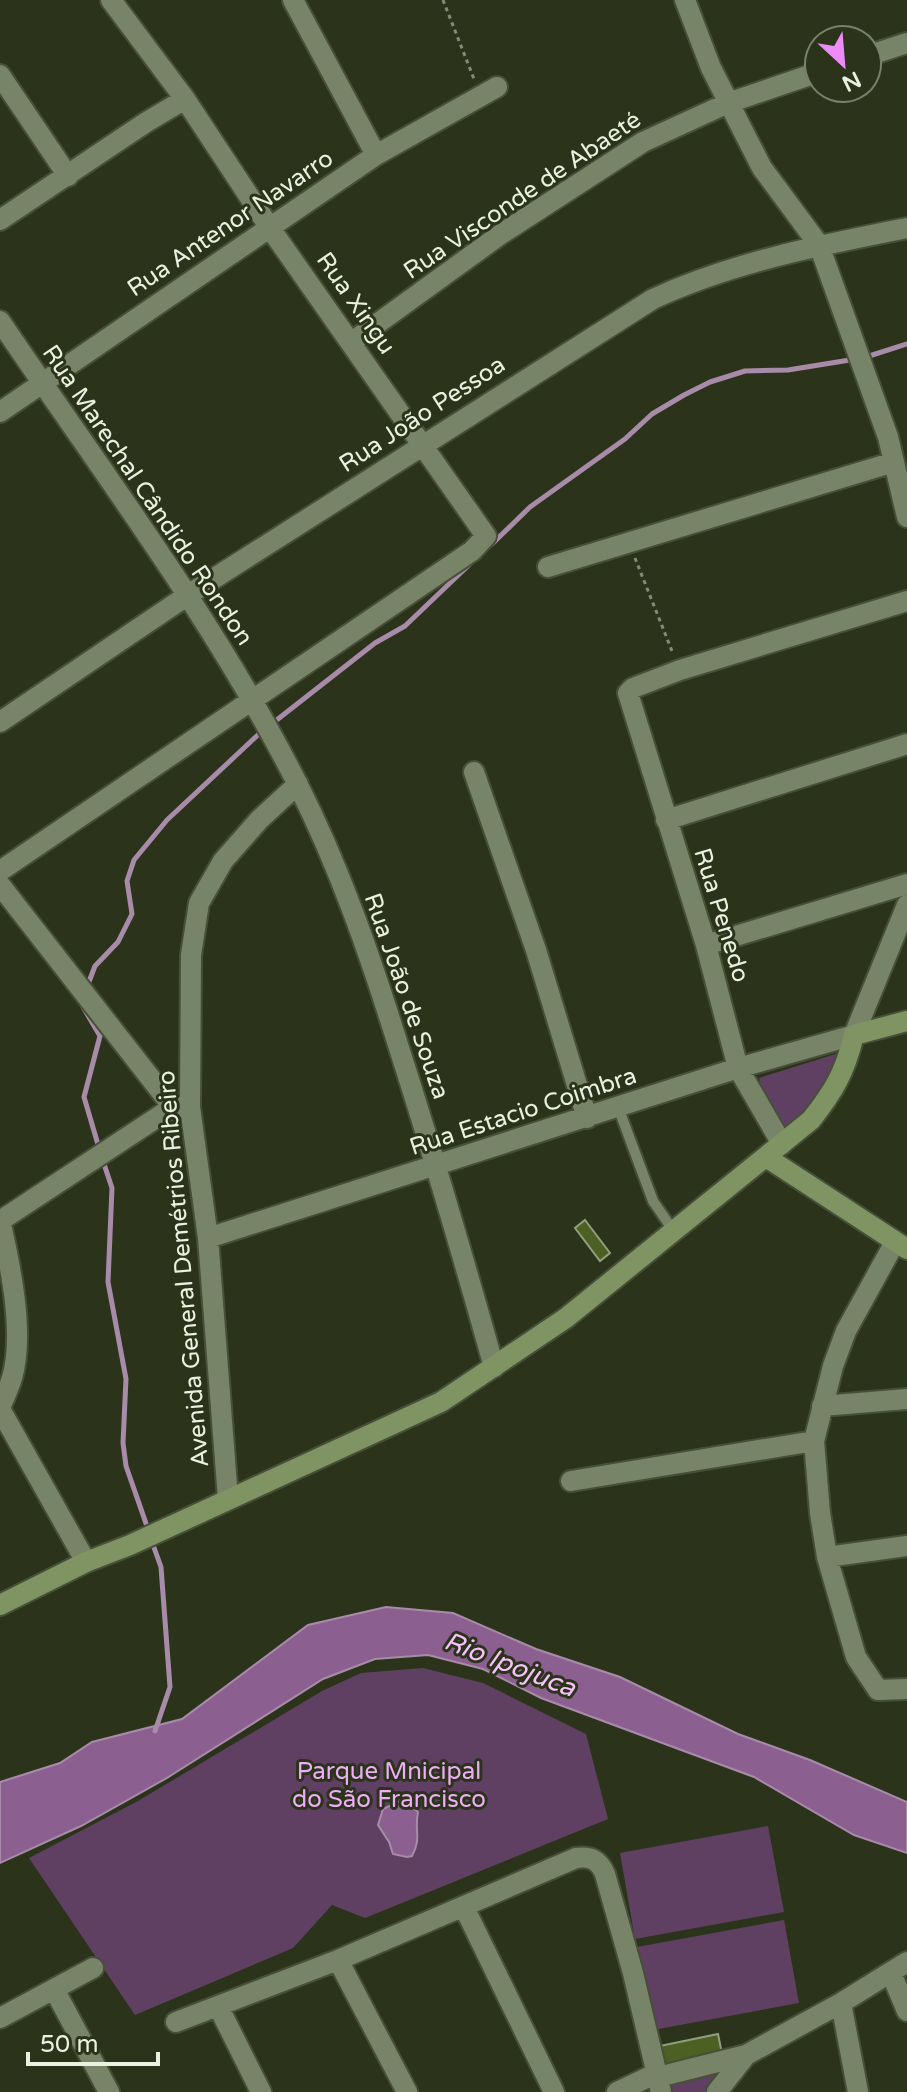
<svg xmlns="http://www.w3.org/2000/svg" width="907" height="2092" font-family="'Varela Round',sans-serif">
	<rect width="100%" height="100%" fill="#2b341b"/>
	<path fill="#5f4062" d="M845 1051 831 1088 776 1146 759 1078Z
		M423 1668 483 1683 586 1734 608 1819 365 1918 332 1905 293 1948 135 2015 29 1858 138 1801 322 1691 361 1673Z
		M768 1826 784 1912 635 1939 620 1853Z
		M784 1920 799 2003 653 2030 637 1947Z
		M733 2067 715 2092H673L670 2078Z"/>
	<path fill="#8c5f91" stroke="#a88ba9" stroke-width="2" d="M386 1607 453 1613 536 1649 620 1677 738 1734 810 1760 907 1802V1853L854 1835 754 1777 541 1698 483 1669 428 1655 375 1659 323 1679 167 1778 81 1826 0 1863V1782L60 1763 92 1742 182 1719 308 1625Z
		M400 1801 407 1802 418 1812C414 1832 422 1837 412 1856L407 1857 393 1854 389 1842 378 1825 383 1809Z"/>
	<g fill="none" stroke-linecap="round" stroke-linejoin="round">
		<path stroke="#a88ba9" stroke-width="5" d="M866 357 907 344
			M492 544 530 507 625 439 652 414 684 395 710 382 745 371 788 370 856 359
			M278 719 375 643 405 626 473 561
			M87 987 95 966 118 942 132 914 127 881 134 860 167 820 261 732
			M83 1007 100 1036 84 1097 99 1148
			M102 1158 112 1188 108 1282 126 1379 123 1443 126 1466 149 1532
			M152 1542 161 1567 170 1687 155 1731"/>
	</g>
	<path fill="#4b6022" stroke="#929e80" stroke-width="2" d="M585 1220 610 1253 600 1261 575 1228Z
		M718 2034 723 2059 660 2071 655 2047Z"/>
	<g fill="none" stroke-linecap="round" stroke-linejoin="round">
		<g stroke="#474f39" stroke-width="14">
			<path id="lane" d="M618 1107 653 1201 673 1230"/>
		</g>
		<g stroke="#474f39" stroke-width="24">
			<path id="street" d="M111 0 185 99
				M293 0 376 155
				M685 0 711 68 762 168 819 245 888 437 907 517
				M867 56 907 43
				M0 75 68 176
				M0 220 145 123 185 99 270 228 486 536 472 551 0 871
				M0 321C102 472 214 619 297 783 340 868 371 958 399 1048 433 1154 464 1260 494 1367
				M352 342 501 234 643 142 728 103 819 72
				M0 412 376 155 497 87
				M548 567 894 462
				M0 722 188 595 653 299C733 262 821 245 907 228
				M474 772 536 950 587 1118
				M666 820 907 744
				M0 885 173 1107H190
				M706 945 907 884
				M782 1144 738 1068 706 945 628 693 633 688 680 670 907 601
				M0 1220C10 1264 25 1333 12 1378 9 1388 4 1398 0 1408
				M0 1221 173 1107
				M208 1238 738 1068 854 1035 907 905
				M895 1242 846 1331 833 1366 814 1441 820 1513 827 1557 856 1657 878 1690 907 1689
				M822 1406 907 1399
				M0 1409 86 1562
				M571 1481 814 1441
				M228 1499 208 1238 190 1107 191 955 199 903 223 861 259 820 298 784
				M827 1557 907 1546
				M464 1907 554 2092
				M338 1960 407 2092
				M891 1973 907 2011
				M54 1989 109 2092
				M841 2003 858 2092
				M219 2008 261 2092
				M0 2018 93 1968
				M176 2022 338 1960 576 1858C591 1856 599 1860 605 1874L633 1973 661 2092
				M658 2077 746 2055
				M617 2092 657 2073
				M717 2092 746 2055 841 2003 907 1962"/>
		</g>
		<g stroke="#474f39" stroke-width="24">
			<path id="secondary" d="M766 1157 907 1249
				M0 1605 86 1562 130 1545 441 1402 566 1318 811 1120C834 1091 845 1072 854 1035L907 1021"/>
		</g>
		<path stroke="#848c77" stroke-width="3" stroke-dasharray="4 4" stroke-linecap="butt" d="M443 0 474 79
			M635 558 672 651"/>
		<use href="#lane" stroke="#788467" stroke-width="10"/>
		<use href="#street" stroke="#788467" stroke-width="20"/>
		<use href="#secondary" stroke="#809362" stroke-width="20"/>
	</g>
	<g text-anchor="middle" stroke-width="6" stroke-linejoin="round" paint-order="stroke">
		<g font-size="24" fill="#eaf1e1" stroke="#2b341b">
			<text transform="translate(522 195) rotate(-34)" y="8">Rua Visconde de Abaeté</text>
			<text transform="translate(230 223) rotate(-34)" y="8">Rua Antenor Navarro</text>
			<text transform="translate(356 303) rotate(55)" y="8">Rua Xingu</text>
			<text transform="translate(422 414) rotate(-33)" y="8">Rua João Pessoa</text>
			<text transform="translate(148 495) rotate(56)" y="8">Rua Marechal Cândido Rondon</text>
			<text transform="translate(722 915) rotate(73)" y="8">Rua Penedo</text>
			<text transform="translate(407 996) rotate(71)" y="8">Rua João de Souza</text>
			<text transform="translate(523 1111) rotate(-18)" y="8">Rua Estacio Coimbra</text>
			<text transform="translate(183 1269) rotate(-95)" y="8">Avenida General Demétrios Ribeiro</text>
		</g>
		<g font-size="24" fill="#eeadf6" stroke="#2b341b">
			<text x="389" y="1779">Parque Mnicipal<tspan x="389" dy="28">do São Francisco</tspan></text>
		</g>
		<g font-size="26" font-style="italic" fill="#f7c2fc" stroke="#2b341b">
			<text transform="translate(510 1664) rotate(21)" y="9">Rio Ipojuca</text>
		</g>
	</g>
	<g transform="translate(843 64) rotate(154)"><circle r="38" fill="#2b341b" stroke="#77806a" stroke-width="2"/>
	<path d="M0-6L14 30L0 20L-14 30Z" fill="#ed8cf9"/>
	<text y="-12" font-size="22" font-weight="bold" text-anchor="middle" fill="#eaf1e1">N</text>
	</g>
	<path d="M28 2052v12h130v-12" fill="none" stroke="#eaf1e1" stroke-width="4"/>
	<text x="40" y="2052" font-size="24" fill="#eaf1e1" stroke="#2b341b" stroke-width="6" paint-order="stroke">50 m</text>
</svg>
